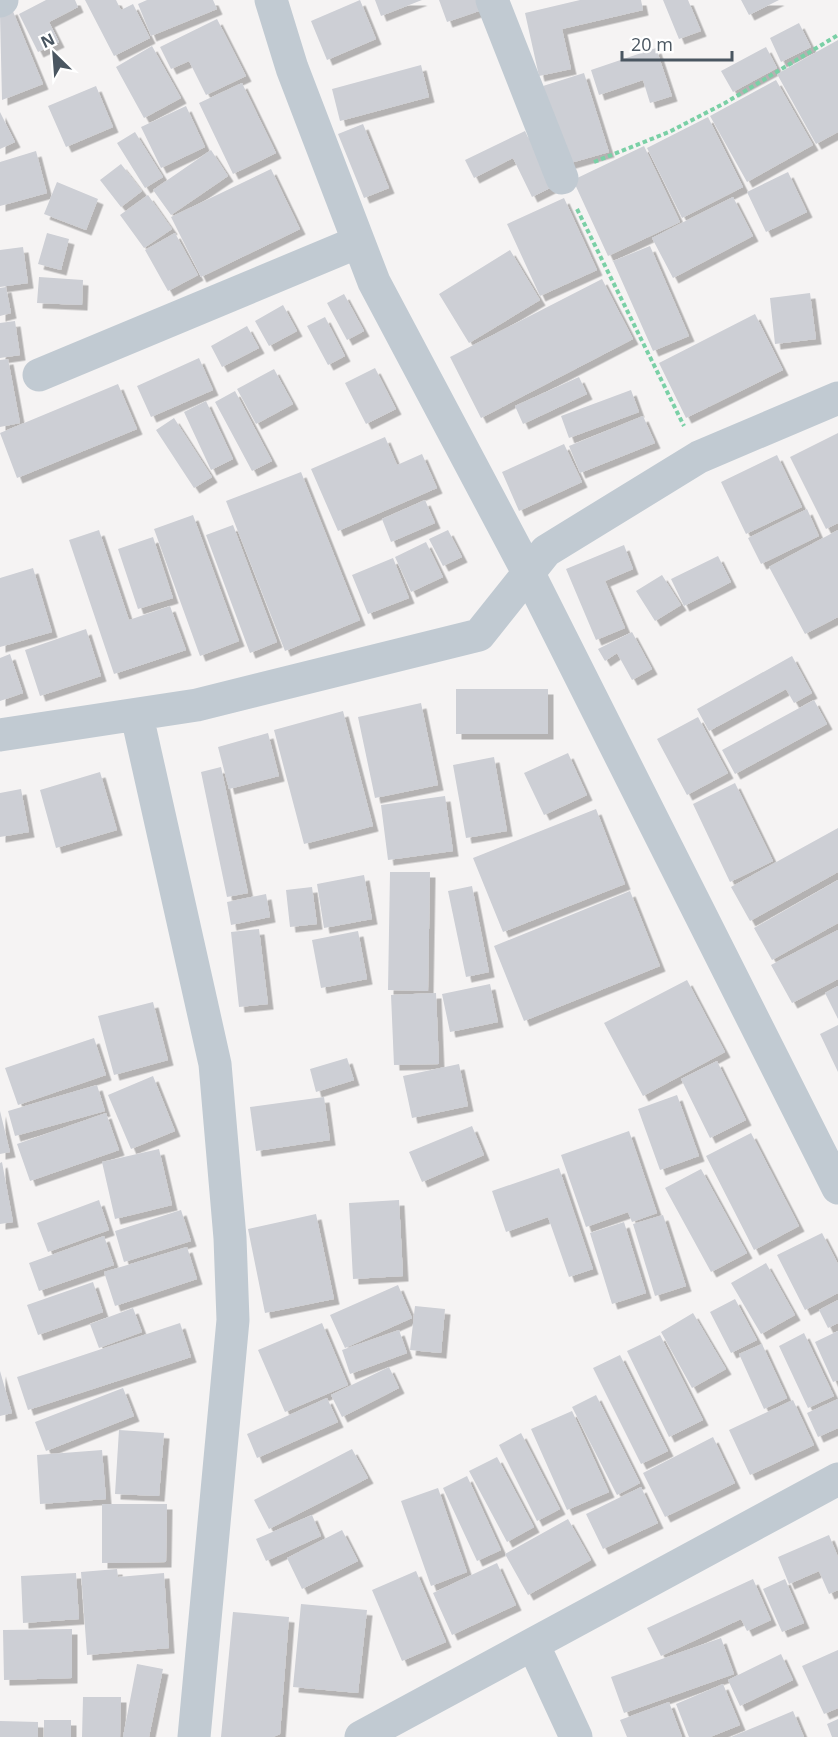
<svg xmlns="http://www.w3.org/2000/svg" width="838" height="1737" font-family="'Open Sans',sans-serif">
	<defs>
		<filter id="shadow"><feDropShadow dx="5.5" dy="5.5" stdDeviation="0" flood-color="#0004"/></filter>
	</defs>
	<rect width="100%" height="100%" fill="#f5f3f3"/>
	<path fill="#cdcfd5" filter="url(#shadow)" d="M46 0H75L78 7 49 22 59 42 38 52 19 14Z
		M85 0H116L121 10 133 4 150 38 114 56Z
		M147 0H213L217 9 151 36 138 4Z
		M360 0 376 39 327 60 311 21Z
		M375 0H422L381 16Z
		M439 0H479L482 10 447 22Z
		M580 0H641L643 10 562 29 571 69 539 76 525 13Z
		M663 0H688L701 31 679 39Z
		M741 0H779L749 15Z
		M12 9 43 84 2 100 0 14Z
		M217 19 246 76 206 95 189 61 171 69 160 47Z
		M799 23 811 47 781 62 770 38Z
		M838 40V132L816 144 777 74Z
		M152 46 181 98 144 118 116 67Z
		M766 47 777 68 733 92 721 71Z
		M656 48 672 96 650 103 643 80 599 95 591 70Z
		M421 65 429 97 340 121 332 89Z
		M584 73 609 152 567 164 543 86Z
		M776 80 813 145 747 182 710 116Z
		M242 83 276 153 233 174 199 103Z
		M96 86 113 127 66 147 48 106Z
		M186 106 205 147 161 168 141 127Z
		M0 112 15 142 0 149Z
		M708 117 743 187 682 218 647 148Z
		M363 124 389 188 364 198 338 134Z
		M525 131 552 187 532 197 513 158 474 178 465 160Z
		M135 132 163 177 145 188 117 143Z
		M644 146 680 222 608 256 573 180Z
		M211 150 228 176 171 215 153 190Z
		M36 151 47 193 0 206V162Z
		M121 164 142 191 121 207 100 180Z
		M271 169 300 229 201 277 171 217Z
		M788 172 807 212 766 232 747 192Z
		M57 182 98 199 86 230 44 214Z
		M148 195 172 229 144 248 120 215Z
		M733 197 753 236 673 278 652 238Z
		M564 198 597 270 540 296 507 224Z
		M47 233 69 239 61 270 38 264Z
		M175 233 198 275 168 291 145 250Z
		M650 246 689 336 653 351 613 261Z
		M23 247 28 283 0 287V250Z
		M510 250 540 300 469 343 439 294Z
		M39 277 83 280 82 305 37 303Z
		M602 279 633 339 481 418 450 357Z
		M6 287 11 313 0 316V288Z
		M810 293 816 339 775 344 770 298Z
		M344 294 364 331 347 340 327 303Z
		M283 305 297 331 269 346 255 321Z
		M755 314 783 370 686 418 659 363Z
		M325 317 345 356 328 365 307 326Z
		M15 321 20 355 0 358V323Z
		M247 326 259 348 222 367 211 346Z
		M199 358 213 390 151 417 137 386Z
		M8 359 20 423 0 427V360Z
		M375 368 396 409 366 424 345 383Z
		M274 369 293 404 256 424 237 389Z
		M579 377 587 394 523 424 515 406Z
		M118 384 137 429 17 478 0 433Z
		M631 390 639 412 569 438 561 416Z
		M235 391 272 461 252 471 215 402Z
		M206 401 233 459 211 470 184 412Z
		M643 416 655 443 580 473 569 446Z
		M174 418 212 477 194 488 156 430Z
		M838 433V523L826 529 790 457Z
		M385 437 397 465 422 454 437 488 338 531 311 469Z
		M564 444 582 482 519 511 502 472Z
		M777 455 802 507 746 534 721 482Z
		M301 472 360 620 285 651 226 501Z
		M425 500 435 523 391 542 382 519Z
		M807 509 819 536 761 564 748 538Z
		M193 515 239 641 200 656 154 529Z
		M233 525 277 642 250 653 206 535Z
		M99 530 129 620 170 606 186 650 114 674 69 540Z
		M448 530 462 557 443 566 429 539Z
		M838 530V617L805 634 769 567Z
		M153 537 173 598 138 609 118 549Z
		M426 542 443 577 411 592 395 557Z
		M624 545 633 569 605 581 625 628 596 640 566 569Z
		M718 556 731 582 684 606 671 579Z
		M393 558 409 598 368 614 352 575Z
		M33 568 52 632 0 647V578Z
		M662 575 681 605 655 621 636 591Z
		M86 629 101 676 40 696 25 650Z
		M632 632 652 669 632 680 617 653 605 661 598 649Z
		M10 654 23 693 0 701V658Z
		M792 656 812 693 794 703 786 689 709 731 697 709Z
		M456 689H548V734H456Z
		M814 700 827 724 735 774 722 750Z
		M421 703 438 785 375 798 358 717Z
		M343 711 373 826 304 844 274 730Z
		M698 717 728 773 687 795 657 739Z
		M268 733 279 776 229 789 218 747Z
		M568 753 587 795 544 815 524 773Z
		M494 757 507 831 466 838 453 765Z
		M221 767 248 893 227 897 201 772Z
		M100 772 117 830 56 848 40 790Z
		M735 783 773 861 730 882 693 804Z
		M21 789 29 832 0 837V793Z
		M445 796 453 851 388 860 381 805Z
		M596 809 625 884 503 932 473 858Z
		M838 828V872L750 921 731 887Z
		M390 872H430L428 991 388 990Z
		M364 875 372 919 324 928 317 884Z
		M838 880V923L772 960 754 928Z
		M472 886 489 972 466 977 448 891Z
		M312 887 317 924 290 927 286 890Z
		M630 891 660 966 524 1021 494 946Z
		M266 894 270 917 231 925 227 902Z
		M259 929 268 1004 239 1007 231 932Z
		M838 930V979L792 1003 771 965Z
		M358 931 367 979 321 988 312 940Z
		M687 980 725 1052 643 1096 604 1023Z
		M490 984 498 1022 450 1032 442 994Z
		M838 986V1019L825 993Z
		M436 993 439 1064 394 1065 391 995Z
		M153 1002 168 1060 114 1075 98 1016Z
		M838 1025V1072L820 1034Z
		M94 1038 106 1075 18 1105 5 1068Z
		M347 1058 354 1080 316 1092 310 1069Z
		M717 1061 746 1120 710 1138 681 1079Z
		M459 1064 468 1106 412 1118 403 1076Z
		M153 1076 175 1131 131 1149 108 1095Z
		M97 1085 105 1111 15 1136 8 1111Z
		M677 1095 699 1156 660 1170 638 1109Z
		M324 1097 330 1140 256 1151 250 1107Z
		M0 1111 10 1152 0 1154Z
		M106 1113 119 1150 30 1181 17 1144Z
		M472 1126 484 1155 422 1182 409 1152Z
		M629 1131 657 1213 632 1222 628 1212 586 1227 561 1155Z
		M751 1133 799 1226 754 1250 706 1156Z
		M159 1149 172 1205 115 1219 102 1162Z
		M2 1162 13 1222 0 1224V1163Z
		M559 1168 593 1269 569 1277 548 1217 506 1232 492 1191Z
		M701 1169 747 1253 711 1272 665 1188Z
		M99 1200 109 1230 48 1252 37 1223Z
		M399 1200 403 1276 353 1279 349 1203Z
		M181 1210 191 1241 124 1262 115 1231Z
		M316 1214 334 1299 265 1313 248 1229Z
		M663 1215 686 1286 655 1296 633 1224Z
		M624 1222 646 1293 612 1304 590 1233Z
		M822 1233 838 1264V1293L805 1310 777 1255Z
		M104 1236 114 1265 39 1291 29 1263Z
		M187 1247 197 1279 115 1306 104 1272Z
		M766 1263 795 1315 761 1334 731 1283Z
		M93 1282 103 1312 38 1335 27 1305Z
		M398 1285 412 1318 345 1348 330 1315Z
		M735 1299 757 1340 731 1353 710 1312Z
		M838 1300V1323L828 1328 819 1310Z
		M415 1306 445 1309 441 1353 410 1350Z
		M133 1308 142 1332 99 1348 90 1324Z
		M693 1313 726 1369 692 1388 661 1332Z
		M180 1323 191 1357 28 1410 17 1377Z
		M322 1323 348 1385 285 1412 258 1350Z
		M399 1330 407 1353 350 1374 342 1350Z
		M838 1331V1380L833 1382 815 1342Z
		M804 1333 834 1396 808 1408 779 1346Z
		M660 1335 703 1420 669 1437 627 1351Z
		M762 1344 787 1398 764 1409 739 1354Z
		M620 1355 668 1451 641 1464 593 1368Z
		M389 1367 399 1388 342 1417 331 1395Z
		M0 1371 12 1413 0 1416Z
		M123 1388 134 1416 46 1451 35 1422Z
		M596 1395 640 1483 617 1495 572 1407Z
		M327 1398 338 1422 257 1458 247 1434Z
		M838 1399V1428L818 1437 807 1413Z
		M793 1400 814 1445 750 1475 729 1430Z
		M572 1411 609 1492 567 1510 531 1429Z
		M119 1430 164 1433 159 1496 115 1494Z
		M521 1433 560 1509 537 1521 499 1445Z
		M713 1437 735 1483 665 1517 643 1473Z
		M352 1449 368 1478 269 1529 254 1500Z
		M102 1450 106 1499 40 1504 37 1455Z
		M497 1457 534 1527 507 1542 469 1471Z
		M467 1476 501 1550 477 1561 443 1488Z
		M641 1487 658 1523 603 1549 586 1514Z
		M438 1488 467 1572 431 1586 401 1501Z
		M102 1504H167L166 1562 102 1563Z
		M312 1515 321 1536 266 1561 256 1539Z
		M568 1519 591 1560 528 1595 505 1554Z
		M342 1530 358 1561 302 1589 287 1558Z
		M829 1535 838 1557V1590L829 1594 819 1571 789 1584 778 1557Z
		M497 1563 516 1605 452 1635 433 1593Z
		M117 1569 118 1577 164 1573 169 1648 87 1655 81 1572Z
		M416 1571 446 1642 402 1661 372 1590Z
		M76 1573 79 1619 23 1623 21 1576Z
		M753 1579 771 1620 747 1631 741 1619 661 1656 647 1628Z
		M785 1579 804 1623 782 1632 763 1589Z
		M301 1604 367 1610 358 1693 293 1687Z
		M233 1612 289 1617 280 1734 273 1737H221Z
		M72 1629V1678L4 1680 3 1630Z
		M721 1638 734 1674 624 1713 611 1677Z
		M838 1650V1708L824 1714 802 1666Z
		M781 1654 793 1680 740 1706 728 1680Z
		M137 1664 163 1669 149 1737H123Z
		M723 1684 740 1725 710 1737H689L676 1704Z
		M83 1697H121L120 1737H82Z
		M669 1702 682 1737H627L620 1720Z
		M793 1711 804 1737H731Z
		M838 1719V1737H832L827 1724Z
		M44 1720H71V1737H44Z
		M0 1721 38 1722V1737H0Z"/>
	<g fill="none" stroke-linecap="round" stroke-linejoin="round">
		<path stroke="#7ad0a6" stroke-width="4" stroke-dasharray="4.5 3" stroke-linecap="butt" d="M594 162 669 132 725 103 838 35
			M577 209 684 426"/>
		<path stroke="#c1cad2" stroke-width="33" d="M271 0 292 68 374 282 529 574 838 1188
			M492 0 562 178
			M0 1 2 0
			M39 375 358 242
			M137 716 215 1064 230 1238 233 1320 194 1737
			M0 735 197 705 479 635 546 551 699 457 838 398
			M533 1644 576 1737
			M361 1737 838 1479"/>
	</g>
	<g transform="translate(54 54) rotate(335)" stroke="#ffffff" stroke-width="4.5" paint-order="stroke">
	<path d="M0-4.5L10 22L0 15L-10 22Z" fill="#4a5661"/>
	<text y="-9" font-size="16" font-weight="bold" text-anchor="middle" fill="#4a5661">N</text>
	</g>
	<path d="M622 51v9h110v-9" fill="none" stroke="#4a5661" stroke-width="3"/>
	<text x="631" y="51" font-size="18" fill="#4a5661" stroke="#ffffff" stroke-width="4.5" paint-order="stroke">20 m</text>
</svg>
